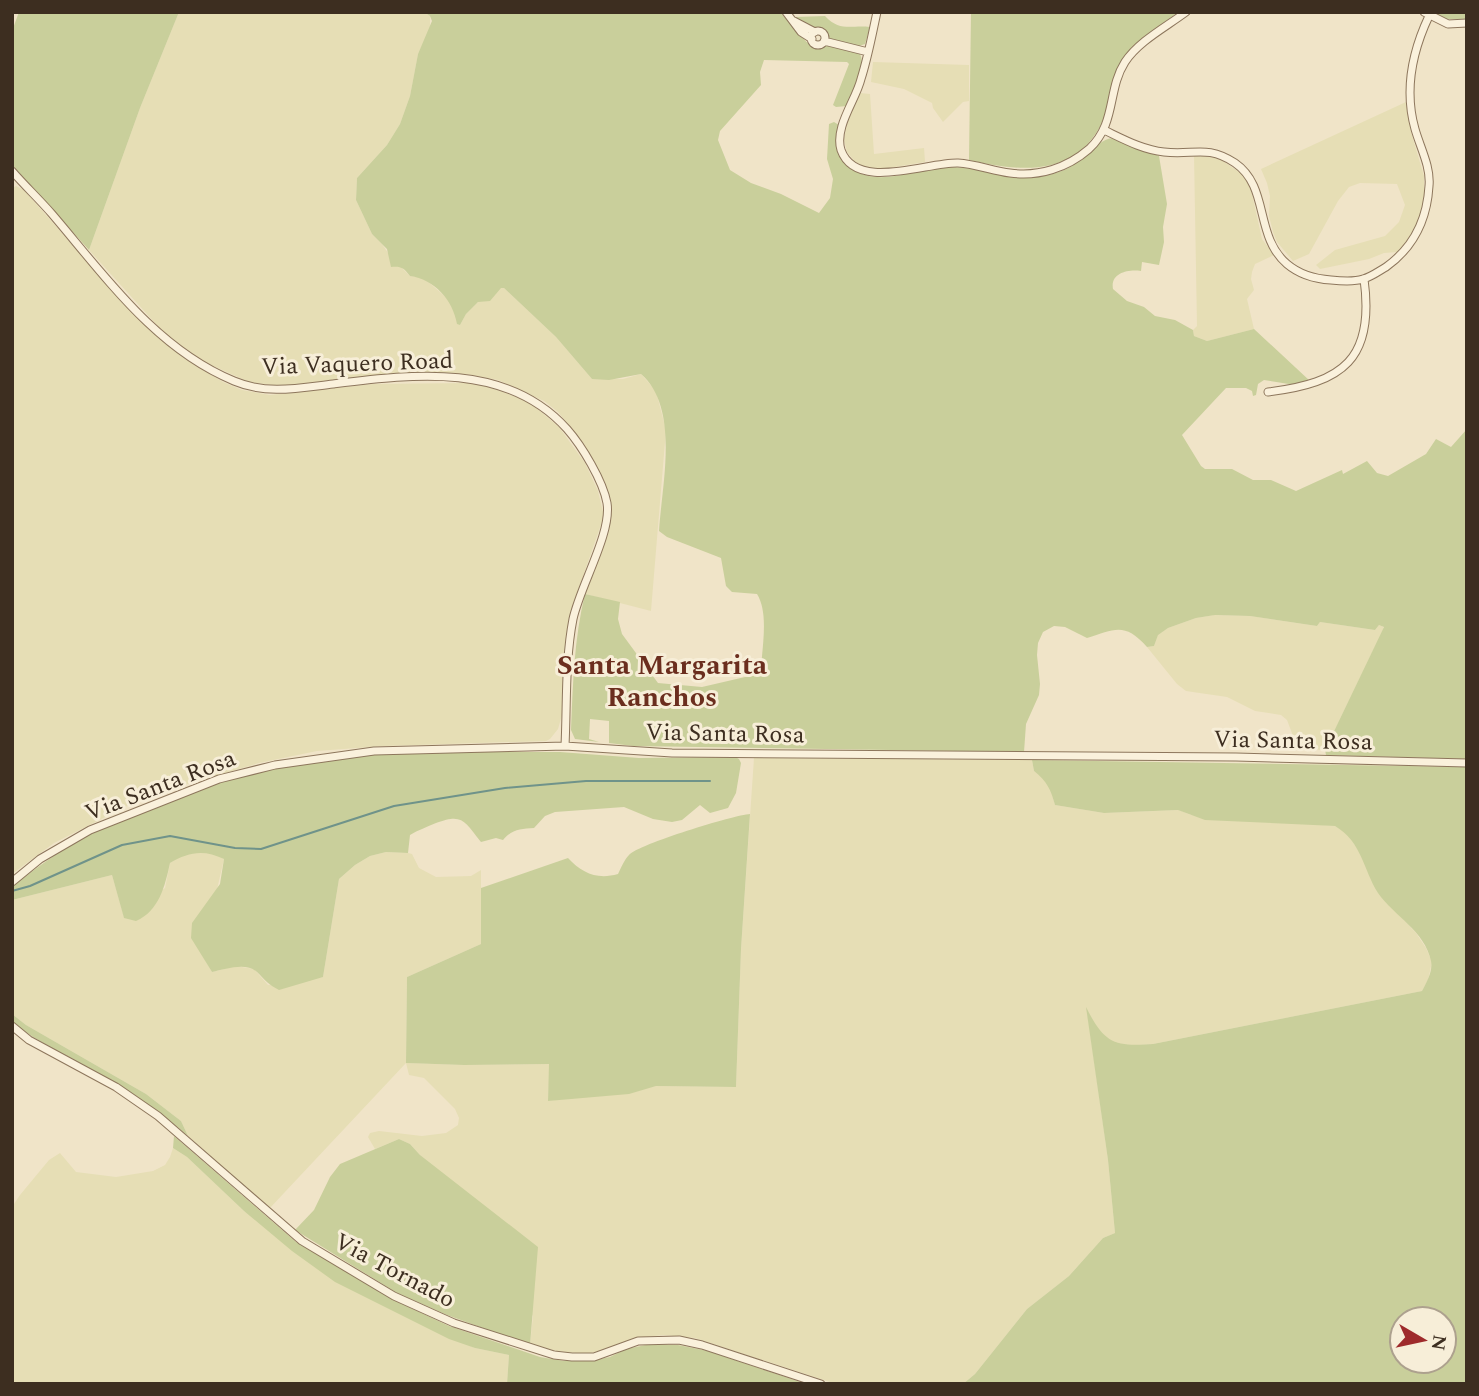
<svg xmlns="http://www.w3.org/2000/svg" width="1479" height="1396" font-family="Spectral,serif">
	<rect width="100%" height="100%" fill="#f0e4c8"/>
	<path fill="#e6deb5" d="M179 12H424L430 16V29L418 54 410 96 400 124 387 145 357 178 356 200 372 234 382 244 390 256 410 276 424 278 449 300 460 325 466 314 478 302 501 287 504 288 556 337 592 379H623L641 374 656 391 666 430 651 611 585 594 608 529 612 509 599 474 584 444 558 412 544 401 498 380 466 374 424 373 372 376 289 387 249 382 200 360 165 334 89 250 140 108Z
		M873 62 969 65V101L963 102 943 122 933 108 932 103 904 89 871 82Z
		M860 93 870 94 874 154 924 148 925 162 882 169 867 168 855 162 847 152 844 140 847 123Z
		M1406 102 1411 132 1424 176V195L1421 213 1412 236 1397 252 1384 253 1369 259 1320 269 1316 265 1335 250 1385 236 1399 222 1405 205 1397 184 1360 183 1349 187 1338 201 1309 254 1293 261 1277 242 1273 232 1269 216 1270 196 1267 183 1261 169Z
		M1194 154 1220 159 1242 174 1250 185 1262 239 1274 255 1255 264 1252 272 1251 279 1254 290 1247 299 1254 329 1207 341 1194 336 1193 330 1197 326Z
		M16 186 24 190 90 265 159 338 199 367 223 382 242 390 270 395 373 384 468 383 483 385 528 401 559 427 585 463 598 491 604 516 571 611 564 654 562 715 558 729 550 739 546 741 384 746 317 751 259 763 184 785 131 804 54 843 12 874 13 188Z
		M1214 615 1250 616 1317 626 1320 622 1375 630 1379 625 1382 626 1384 628 1325 750 1298 749 1287 720 1281 715 1255 711 1227 697 1186 691 1177 684 1147 647 1154 646 1158 634 1168 628 1196 618Z
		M754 758 1032 760 1034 771 1043 777 1050 787 1055 805 1104 813 1179 810 1191 815 1335 826 1347 833 1360 853 1379 893 1416 933 1426 948 1432 962 1428 980 1422 991 1153 1044 1127 1046 1109 1041 1096 1027 1087 1010 1108 1160 1115 1233 1103 1238 1069 1276 1027 1309 975 1374 963 1384H836L695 1338 663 1335 636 1338 618 1347 585 1354 557 1351 530 1345 533 1316 420 1155 410 1144 399 1139 375 1149 368 1137 370 1133 379 1131 422 1136 446 1133 458 1125 459 1118 455 1109 424 1078 409 1075 406 1063 269 1209 188 1136 181 1121 146 1094 26 1025 12 1014V900L112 875 124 917 165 888 170 863 185 853H213L224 859 202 955 212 972 236 966 254 969 268 985 323 977 339 879 355 865 370 856 386 852 408 853 412 854 419 868 436 877 471 876 481 870V944L407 977 406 1063 464 1065 550 1064 548 1101 656 1086 736 1087 741 949Z
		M173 1148 187 1157 244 1211 386 1307 475 1348 509 1355 507 1384H12V1207L20 1195 49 1160 60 1153 76 1172 116 1177 153 1171 165 1165 170 1157Z"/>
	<path fill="#c9cf9b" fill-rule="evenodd" d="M19 12H179L140 108 89 250 12 165V31Z
		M424 12H780C787 20 807 45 815 48 825 50 817 46 826 45 835 45 851 51 860 54 867 69 853 92 847 106L836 107 833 105 849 64 847 62 764 60 760 72 761 85 720 131 718 140 730 170 751 183 781 194 819 213 830 198 833 179 827 159 829 124 834 122 839 125C838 142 836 158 852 169 880 188 917 168 947 167 988 167 1017 186 1059 172 1081 165 1094 141 1112 138L1159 156 1167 204 1163 227 1164 242 1159 265 1142 262 1141 271C1128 269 1110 273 1113 289L1127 301 1144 307 1155 316 1175 320 1193 330 1194 336 1207 341 1254 329 1310 381 1295 385 1264 380 1258 384 1256 395 1253 396 1252 391 1246 388H1226L1182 435 1201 466 1205 469H1232L1253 480H1271L1296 491 1342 470 1343 474 1367 461 1377 473 1388 476 1426 454 1436 439 1451 447 1467 429V759L1326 755 1325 750 1384 627 1379 625 1375 630 1320 622 1317 626 1250 616 1215 615 1196 618 1168 628 1158 635 1154 646 1147 647C1125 622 1115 629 1087 638L1065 627 1054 626 1043 632 1038 643 1037 655 1040 684 1039 695 1026 724 1024 752 633 746 609 743V721L590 719 589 739 599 742 575 739 571 730C573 683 574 639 585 594L620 602 618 619 622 634 658 683 702 687 758 674 761 670C762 647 769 613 757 594L732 592 726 586 721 558 667 537 659 531C662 483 680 408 641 374L609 380 592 379 556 337 504 288H501L490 301 478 302 466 314 460 325 457 324C453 300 434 279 410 276 404 268 401 266 391 267L387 249 372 234 356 200 357 178 387 145 400 124 410 96 418 54 432 21 430 16Z
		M971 12H1178C1161 26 1137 38 1124 57 1113 73 1113 95 1106 113 1082 177 1025 173 969 160Z
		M1432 12H1467V19H1446Z
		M825 16C840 32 850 25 870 27L865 44 859 46 829 39 823 30 816 29 795 17Z
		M483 752H560L639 758 735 757 739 759 741 763 736 793 728 808 710 813 700 805 682 820 672 822 653 819 624 807 555 812 545 816 534 828C521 829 512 829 503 840L496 838 481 842C464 821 463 813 436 823 427 827 418 830 410 835L408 853 386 852 370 856 355 865 339 879 323 977 279 990C269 985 265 980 257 972 246 962 226 969 212 972L191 938 192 923 220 884 224 859C204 849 188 852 170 863 165 886 159 911 136 921L124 918 112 875 12 900V887C36 868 60 850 87 836 166 795 256 767 345 757 390 752 437 754 483 752Z
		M1032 760 1467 767V1384H963L975 1374 1027 1309 1069 1276 1103 1238 1115 1233 1108 1160 1086 1007C1104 1043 1114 1047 1153 1044L1422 991C1427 982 1433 971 1431 961 1425 931 1394 916 1378 893 1363 869 1362 842 1335 826L1205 820 1178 810 1104 813 1055 805C1051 790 1047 781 1034 771ZM1402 1319H1444V1361H1402Z
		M750 814 741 949 736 1087 656 1086 629 1094 548 1101 549 1064 464 1065 406 1063 407 977 481 944V888L568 858C582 873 597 880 618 874 621 868 624 860 629 855 639 844 734 815 750 814Z
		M12 1014 26 1025 146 1094 181 1121 188 1136C163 1114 134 1094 105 1077 74 1058 41 1045 12 1022Z
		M174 1136 296 1242 396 1301 449 1326 540 1357 564 1361H589L610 1357 626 1349 651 1344 678 1345 708 1351 806 1384H507L509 1355 475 1348 449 1339 335 1282 292 1251 244 1211 187 1157 173 1148Z
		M399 1139 410 1144 420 1155 538 1247 530 1345 447 1315 397 1293 295 1230 314 1210 330 1177 340 1164Z"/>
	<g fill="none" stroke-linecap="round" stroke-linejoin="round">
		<path stroke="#6f938a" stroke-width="2" d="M12 891 30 886 122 845 170 836 235 848 261 849 394 806 505 788 586 781H710"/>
		<g stroke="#8d765c" stroke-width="9">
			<path id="minor" d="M786 12 801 32 812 39
				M877 12C872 35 868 57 861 79 856 100 834 127 841 150 856 192 927 162 958 163 976 164 993 171 1010 173 1039 177 1067 168 1089 149 1117 123 1107 90 1125 62 1139 41 1166 27 1186 12
				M1424 12 1448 24 1467 23
				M794 21 815 32
				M811 38a7 7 0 1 1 14 0a7 7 0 1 1-14 0Z
				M824 41 868 52
				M1104 130C1123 139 1143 150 1164 152 1193 156 1206 144 1235 163 1270 187 1254 236 1287 264 1300 275 1315 279 1331 280 1341 281 1354 282 1363 279 1371 277 1379 271 1386 267 1414 247 1427 220 1429 186 1431 167 1420 147 1415 129 1404 90 1412 52 1429 16
				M12 171C25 186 39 199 52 214 105 276 156 349 234 381 267 395 299 388 333 384 414 374 507 362 567 429 582 446 603 481 607 503 612 533 580 586 573 619 565 660 567 704 565 746
				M1268 392C1343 383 1375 359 1364 279
				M12 882 40 859 90 830 219 779 275 765 374 751 565 746 672 753 1236 757 1467 763
				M12 1026 29 1040 116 1087 158 1116 302 1241 394 1296 454 1323 554 1355 572 1357H594L638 1341 679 1340 702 1345 821 1384"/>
		</g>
		<use href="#minor" stroke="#faf1dc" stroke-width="7"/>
	</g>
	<g text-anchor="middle" stroke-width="6" stroke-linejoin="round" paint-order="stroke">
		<g font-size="24" fill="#3d2e20" stroke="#f7eed8">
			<text transform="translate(357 363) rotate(-2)" y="8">Via Vaquero Road</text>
			<text transform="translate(725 733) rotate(1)" y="8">Via Santa Rosa</text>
			<text transform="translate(1293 740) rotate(1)" y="8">Via Santa Rosa</text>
			<text transform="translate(160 785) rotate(-21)" y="8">Via Santa Rosa</text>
			<text transform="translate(395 1270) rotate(28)" y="8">Via Tornado</text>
		</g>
		<g font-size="28" font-weight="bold" fill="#6b2e1e" stroke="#f7eed8">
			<text x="662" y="674">Santa Margarita<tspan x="662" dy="32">Ranchos</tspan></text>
		</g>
	</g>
	<rect width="1479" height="1396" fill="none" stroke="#3d2e20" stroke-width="28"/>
	<g transform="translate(1423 1340) rotate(99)"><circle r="33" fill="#f7eed8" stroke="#ada18e" stroke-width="2"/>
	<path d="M0-5L12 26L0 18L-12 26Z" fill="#9e2a2b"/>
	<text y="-10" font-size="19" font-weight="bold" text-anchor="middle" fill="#3d2e20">N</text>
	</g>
</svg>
